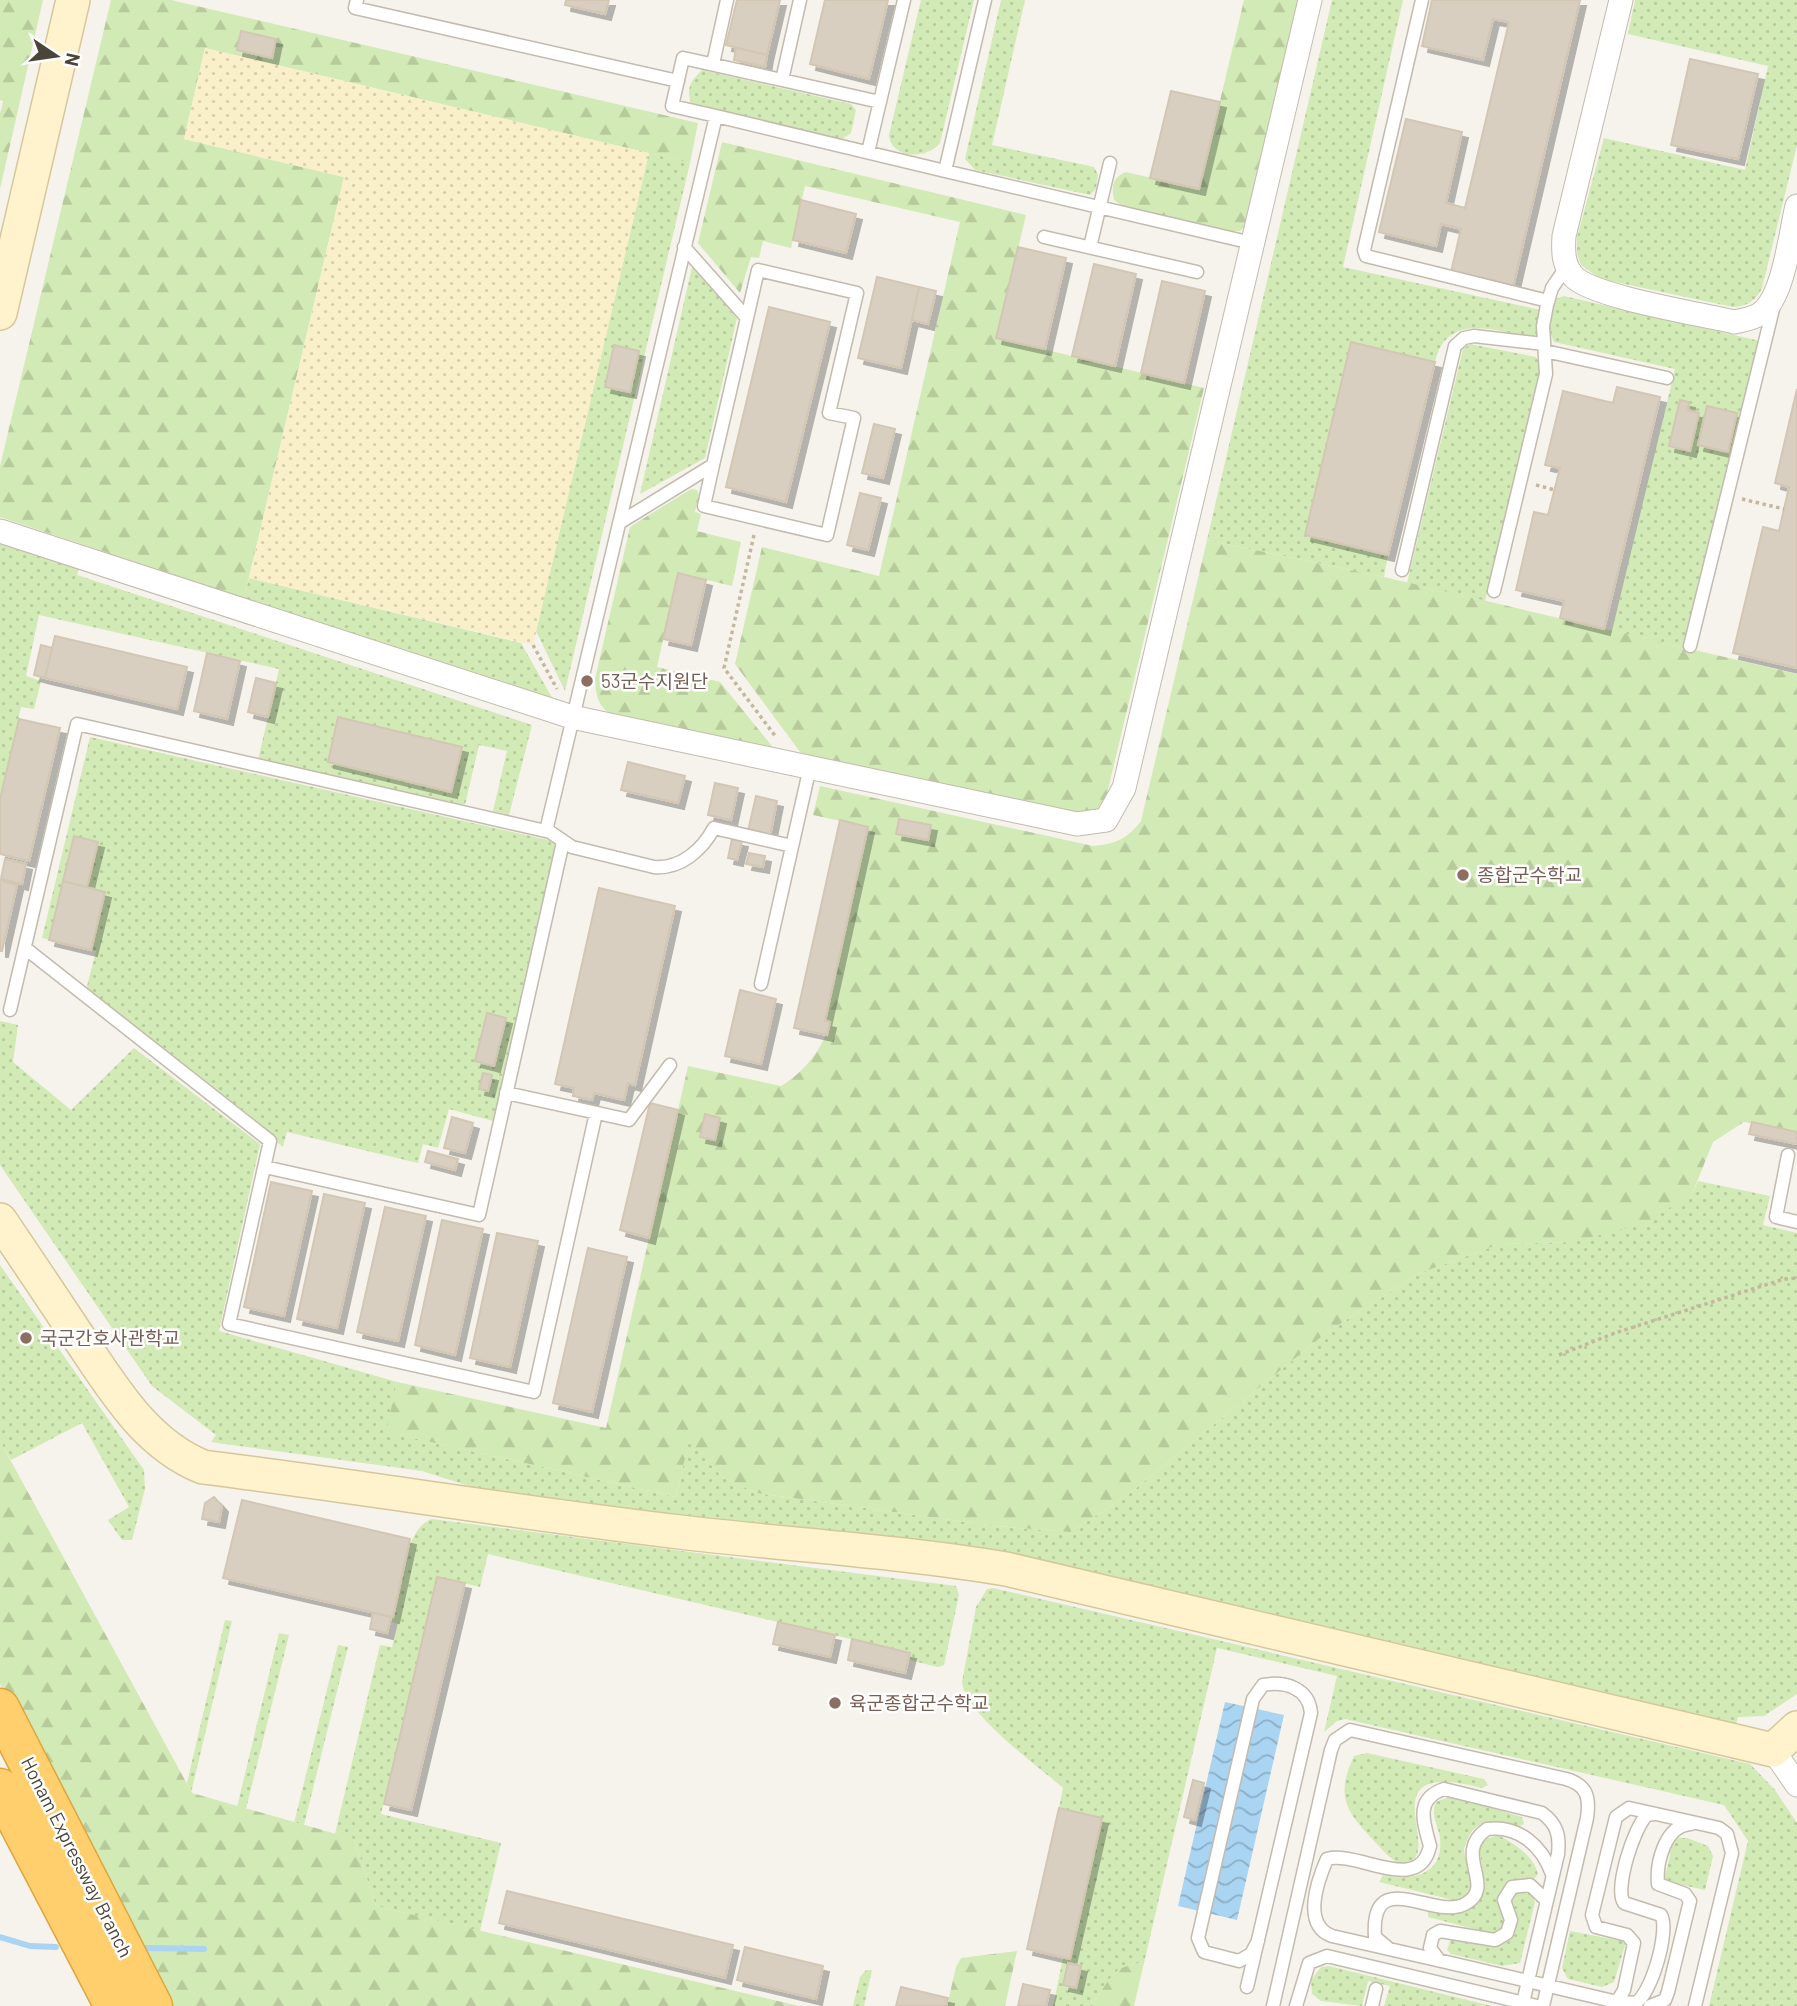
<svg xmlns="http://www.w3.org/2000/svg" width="1797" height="2006" font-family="Barlow,'Noto Sans KR',sans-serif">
	<defs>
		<pattern id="grass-dots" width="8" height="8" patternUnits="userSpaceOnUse" patternTransform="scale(1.75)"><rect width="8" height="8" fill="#d2eab5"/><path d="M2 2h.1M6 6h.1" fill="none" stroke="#b6ca9c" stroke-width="1.8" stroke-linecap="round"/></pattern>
		<pattern id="forest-firs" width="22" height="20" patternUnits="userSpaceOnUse" patternTransform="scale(1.75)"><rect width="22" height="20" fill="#d2eab5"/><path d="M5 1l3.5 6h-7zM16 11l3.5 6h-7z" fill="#b6ca9c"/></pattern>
		<pattern id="sand-dots" width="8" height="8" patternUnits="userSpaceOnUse" patternTransform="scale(1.75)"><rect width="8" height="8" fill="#f9efc9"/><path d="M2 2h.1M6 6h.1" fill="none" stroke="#d7cead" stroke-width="1.8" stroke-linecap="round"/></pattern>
		<pattern id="water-waves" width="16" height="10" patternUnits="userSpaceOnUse" patternTransform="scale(1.75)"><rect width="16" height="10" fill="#a9d4f2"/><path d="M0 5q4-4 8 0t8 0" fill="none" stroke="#8caec5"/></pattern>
		<filter id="shadow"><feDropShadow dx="6" dy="6" stdDeviation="0" flood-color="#0004"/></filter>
	</defs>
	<rect width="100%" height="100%" fill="#f6f3ec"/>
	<path fill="url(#grass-dots)" d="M921 0H974L940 143C927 160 891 159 889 135Z
		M1001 0H1025L992 145 1094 167 1098 175 1096 189 1090 195 975 170 965 159Z
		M1332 0H1403L1343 267 1541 310 1535 339C1498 331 1447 311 1435 362L1351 342 1305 535 1388 555 1384 577 1207 540Z
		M1635 0H1797V145L1762 288C1756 301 1747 306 1733 307L1601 279 1581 265 1577 254V237L1604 138 1745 170 1768 66 1628 34Z
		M702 70 851 104 856 110 851 133 842 139 691 103C686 87 691 81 702 70Z
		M649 153 690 163 565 691 536 631Z
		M692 267 737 318 705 458 640 494Z
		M1564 296 1760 341 1686 648 1612 631 1675 369 1554 342 1547 326 1556 299Z
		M1470 344 1536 357 1541 367 1485 601 1407 583 1463 349Z
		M0 537 81 563 77 575 532 725 509 815 493 811 507 751 479 745 465 805 258 760 279 669 39 615 26 676 41 681 34 709 21 707 0 799Z
		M249 578 521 643 554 701 545 703 244 598Z
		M90 737 557 842 493 1121 449 1109 438 1148 423 1144 418 1163 287 1132 283 1147 85 994 96 951 42 938Z
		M0 1021 18 1025 13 1062 71 1110 134 1048 260 1144 219 1331 397 1382 387 1432 676 1497 689 1440 722 1477 757 1493 995 1526 1070 1532 1124 1498 1326 1333 1420 1273 1500 1244 1574 1242 1692 1194 1698 1181 1770 1196 1763 1225 1797 1233V1694L1764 1716 1738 1717 1735 1728 1428 1658 506 1498 422 1471 211 1442 216 1435 152 1386 0 1165Z
		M0 1265 144 1470 145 1489 132 1540H122L108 1520 129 1507 82 1423 11 1460 0 1441Z
		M432 1519 956 1586 959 1595 944 1665 938 1667 909 1660 910 1653 488 1554 480 1587 437 1577 381 1814 501 1843 480 1931 376 1906 354 1839 335 1834 380 1645 392 1647 398 1624 392 1622C398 1595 404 1527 432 1519Z
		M993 1588 1750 1764 1775 1790 1797 1823V2006H1709L1748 1841 1724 1805 1345 1719 1337 1721 1324 1732 1337 1676 1217 1648 1144 1963C1109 1965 1111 1983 1090 2006H1053L1063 1958 1070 1959 1102 1818 1059 1808 1063 1788C1038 1766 965 1714 962 1682L976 1607 987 1589Z
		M225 1620 232 1621 191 1793 187 1783Z
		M279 1633 289 1635 246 1809 237 1807Z
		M338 1645 348 1647 304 1825 294 1823Z
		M1367 1753 1484 1779 1488 1785 1482 1788C1370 1759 1438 1843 1412 1861L1400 1863C1389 1859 1382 1849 1374 1841 1346 1811 1335 1797 1354 1756Z
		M1452 1796 1522 1817 1524 1824C1507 1836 1478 1801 1464 1849 1465 1869 1482 1890 1457 1901L1379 1882 1383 1875C1411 1881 1444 1876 1440 1838 1438 1824 1430 1816 1436 1802Z
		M1498 1835C1515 1844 1533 1855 1538 1874L1533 1880 1509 1883C1490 1903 1509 1912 1502 1931L1493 1934 1428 1917V1912L1458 1914 1477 1904 1485 1885 1479 1848 1484 1840Z
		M1678 1838H1687L1708 1846 1713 1856 1705 1890 1664 1881 1672 1846Z
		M1524 1890 1530 1892 1535 1902 1520 1963 1502 1966 1451 1954 1447 1950 1451 1938C1469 1942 1519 1958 1516 1922 1516 1912 1509 1906 1512 1895Z
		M1570 1931 1626 1942 1614 1982 1602 1987 1568 1979 1562 1968Z
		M1329 1966 1345 1970 1492 2006H1384L1390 1986 1368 1981 1362 2006 1321 2001 1312 1994 1311 1980 1321 1967Z
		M866 1970H872L864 2006H853L860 1977Z"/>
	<path fill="url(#forest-firs)" d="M0 0H43L0 189V114L3 101 0 100Z
		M111 0H171L698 123 690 163 205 48 184 139 344 177 244 598 0 517V466Z
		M1244 0H1302L1253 219 1240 231H1231L1124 207 1114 200C1111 186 1113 177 1126 172L1199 189Z
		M722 142 1026 215 997 338 1204 388 1105 802 1098 811 1077 814 806 760 735 664 762 547 879 576 960 222 805 186 791 248 763 241 759 258 751 257 740 293 698 243Z
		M691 489 697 490 699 495 695 512 701 514 697 531 741 542 732 586 678 573 657 667 720 682 776 751 610 714C597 704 596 695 595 679L630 527Z
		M1207 540 1384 577 1797 674V1132L1744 1122 1713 1142 1692 1194 1645 1223 1574 1242 1500 1244 1420 1273 1326 1333 1124 1498 1070 1532 995 1526 757 1493 722 1477 689 1441 676 1497 386 1432 397 1382 606 1428 688 1066 781 1086C803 1073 824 1048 830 1022L825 1021 868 827 813 815 820 786 1093 846C1116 844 1127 839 1141 821Z
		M0 1441 192 1793 354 1839 376 1906 799 2006H166L0 1684Z
		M1017 1951 1005 2006H947L956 1967 961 1958Z
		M1144 1963 1134 2006H1090C1111 1983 1108 1965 1144 1963Z"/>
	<path fill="url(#sand-dots)" d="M205 48 649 153 533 645 249 578 344 177 184 139Z"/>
	<path fill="url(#water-waves)" d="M1225 1702 1284 1715 1237 1920 1178 1906Z"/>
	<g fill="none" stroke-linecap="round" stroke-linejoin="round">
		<path stroke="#a9d4f2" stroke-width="6" d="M0 1937 30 1946 56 1947
			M144 1948 204 1949"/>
	</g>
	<path fill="#d8cfc1" stroke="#d3c7b4" stroke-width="2" filter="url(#shadow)" d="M566 0H609L605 14 565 5Z
		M737 0H780L767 55 726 45Z
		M825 0H888L869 79 810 64Z
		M1432 0H1580L1513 287 1451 272 1461 229 1441 224 1436 246 1379 232 1406 119 1462 132 1446 203 1465 208 1509 22 1493 19 1483 60 1422 46Z
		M241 31 276 39 272 58 237 50Z
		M736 48 767 55 765 67 734 60Z
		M1690 59 1758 74 1738 159 1671 145Z
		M1171 91 1220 102 1199 189 1150 178Z
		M801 200 856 214 846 253 793 240Z
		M1018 247 1066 258 1045 349 996 338Z
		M1094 264 1136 274 1115 366 1072 356Z
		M877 277 919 287 901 368 858 358Z
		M1162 281 1205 291 1184 383 1141 373Z
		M919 287 936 291 928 324 912 320Z
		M769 307 830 322 786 502 726 487Z
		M1351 342 1435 362 1388 555 1305 535Z
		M614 345 639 351 630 392 605 387Z
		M1617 387 1660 397 1604 629 1560 618 1564 601 1516 590 1534 512 1548 515 1560 468 1545 465 1563 391 1613 403Z
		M1797 389V668L1733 653 1763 527 1779 531 1789 487 1775 483Z
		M1680 400 1689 402 1688 410 1699 413 1690 451 1669 446Z
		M1707 406 1737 413 1728 452 1698 445Z
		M874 424 895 429 883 478 862 473Z
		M860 493 881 498 868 550 847 545Z
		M678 573 706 580 691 645 663 639Z
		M55 636 187 667 177 709 45 678Z
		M41 645 52 648 45 678 34 675Z
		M207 653 240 661 227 719 194 711Z
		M256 678 276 683 268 717 248 712Z
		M338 717 462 747 451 792 328 762Z
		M19 719 60 728 29 861 0 854V799Z
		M628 762 685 776 678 803 621 790Z
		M715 783 738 788 731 820 708 815Z
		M756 796 777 801 770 836 748 831Z
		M899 819 931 825 928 840 896 834Z
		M840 820 868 827 825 1021 830 1022 827 1035 794 1028Z
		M74 836 98 842 87 887 63 881Z
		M732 839 742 841 737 860 728 858Z
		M749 853 765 856 763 867 746 864Z
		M5 859 26 864 22 884 1 879Z
		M0 880 17 885 2 951H0Z
		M63 881 105 892 91 950 49 940Z
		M599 888 675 906 635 1085 628 1083 624 1100 594 1093 592 1100 573 1096 574 1088 555 1084Z
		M740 990 776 999 761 1064 725 1056Z
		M487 1013 506 1018 494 1066 475 1061Z
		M483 1073 492 1075 488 1091 479 1089Z
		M650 1103 678 1110 649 1238 620 1230Z
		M705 1114 720 1118 715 1140 700 1137Z
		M452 1117 473 1123 465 1153 444 1148Z
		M1752 1122 1797 1132V1144L1749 1134Z
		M428 1151 458 1159 455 1170 425 1162Z
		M271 1182 312 1191 284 1316 244 1307Z
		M324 1194 365 1203 337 1328 297 1319Z
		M385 1207 426 1216 398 1341 357 1332Z
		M442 1220 483 1229 455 1355 415 1345Z
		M497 1233 538 1241 510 1367 470 1358Z
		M588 1248 627 1257 592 1412 553 1403Z
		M214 1497 222 1506 219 1522 202 1519 205 1503Z
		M242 1500 410 1539 393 1617 223 1578Z
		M437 1577 465 1583 411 1810 384 1804Z
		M373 1613 391 1617 387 1633 370 1629Z
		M778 1622 835 1635 830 1657 773 1644Z
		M852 1639 910 1653 905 1673 848 1660Z
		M1193 1780 1204 1783 1195 1820 1184 1817Z
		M1059 1808 1102 1818 1070 1959 1027 1949Z
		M507 1891 733 1945 725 1978 499 1923Z
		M745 1947 823 1966 816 1999 737 1980Z
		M1068 1963 1081 1966 1076 1988 1063 1985Z
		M1023 1984 1050 1990 1046 2006H1018Z
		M901 1987 948 1998 946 2006H896Z"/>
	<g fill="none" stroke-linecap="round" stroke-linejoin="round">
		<g stroke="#c2bbae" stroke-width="15">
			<path id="lane" d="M357 0 355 8 678 81
				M985 0 945 171 1252 243
				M1422 0 1364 250 1366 256 1548 301
				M713 64 727 0
				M782 80 880 102
				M716 116 672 106 683 58 782 80 800 0
				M868 152 904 0
				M1044 237 1197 272
				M1090 247 1110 163
				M1545 351 1667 378
				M713 465 704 506 827 535 854 418 829 413 857 293 758 270 747 318
				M619 523 713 465 747 318 684 247
				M1402 570 1455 346 1464 338 1474 336 1544 344
				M1494 591 1546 374 1543 326 1547 305 1552 288 1567 266
				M1690 646 1774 305
				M546 831 716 116 945 171
				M25 948 270 1141 229 1324 534 1392 596 1113
				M761 984 810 767
				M10 1010 77 724 550 832 572 847 654 867C681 869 702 850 714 828L792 846
				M506 1093 629 1120 670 1065
				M1788 1155 1776 1217 1797 1222
				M265 1167 479 1215 563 842
				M1387 1947 1375 1937C1370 1864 1434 1921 1465 1904 1498 1886 1451 1854 1487 1829 1519 1825 1542 1846 1552 1874
				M1439 1960 1430 1948 1433 1935 1440 1931 1495 1940 1507 1933 1511 1920 1504 1900 1512 1887 1530 1885 1547 1901
				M1247 1987 1311 1713C1309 1688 1285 1681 1263 1685L1253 1699 1198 1938 1204 1952 1239 1961 1251 1954 1258 1941
				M1613 2001 1635 2003C1651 1996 1670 1930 1661 1915L1624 1903C1614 1889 1634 1827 1647 1815L1654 1814
				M1273 2006 1331 1750 1335 1740 1350 1730 1566 1779C1587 1785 1590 1797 1587 1818L1543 2006
				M1296 2006 1309 1963 1327 1956 1537 2006
				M1372 2006 1376 1989
				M1522 2006 1523 2003 1531 1968 1558 1854C1560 1835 1557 1824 1542 1813L1444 1789C1414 1799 1424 1823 1430 1846 1419 1896 1358 1850 1327 1859 1317 1882 1302 1925 1332 1936 1426 1957 1519 1979 1613 2001L1618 2000 1624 1990 1634 1943 1627 1935 1596 1927 1592 1915 1616 1817 1629 1808 1719 1828 1727 1834 1732 1853 1695 2006
				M1650 2006 1665 2000 1668 1992 1690 1901 1685 1894 1658 1884C1656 1863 1665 1825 1691 1824"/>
		</g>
		<g stroke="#c2bbae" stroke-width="25">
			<path id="street" d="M1621 0 1564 236C1563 251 1563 266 1574 277 1594 297 1701 314 1734 322 1743 320 1752 319 1760 314 1784 298 1790 234 1797 206
				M0 531 572 717 1077 824 1106 820 1124 788 1310 0
				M1773 1750 1797 1785"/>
		</g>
		<g stroke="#d6c79b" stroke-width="36">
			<path id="secondary" d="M0 313 73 0
				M0 1220C25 1257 50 1294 75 1332 110 1383 143 1443 203 1467 362 1487 520 1513 680 1532 789 1545 898 1551 1006 1569L1773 1750 1797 1728"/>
		</g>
		<g stroke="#e0a43c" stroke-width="41">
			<path id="highway" d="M0 1708 153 2006
				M0 1788 114 2006"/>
		</g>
		<path stroke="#c4b79f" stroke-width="3.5" stroke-dasharray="3.5 3.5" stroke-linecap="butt" d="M1536 485 1555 490
			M1742 499 1784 509
			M754 535 724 668 776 737
			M533 645 557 689
			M1559 1355 1615 1333 1784 1279 1797 1278"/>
		<use href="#lane" stroke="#fff" stroke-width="12"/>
		<use href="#street" stroke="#fff" stroke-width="23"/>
		<use href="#secondary" stroke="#fff3cd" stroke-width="33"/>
		<use href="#highway" stroke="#ffcf6e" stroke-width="38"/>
	</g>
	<g fill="#8d6e63" stroke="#fff" stroke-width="2.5">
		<circle cx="587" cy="681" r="7"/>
		<circle cx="1463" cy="875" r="7"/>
		<circle cx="26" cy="1338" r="7"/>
		<circle cx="835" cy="1703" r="7"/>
	</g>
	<g text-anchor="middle" stroke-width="5" stroke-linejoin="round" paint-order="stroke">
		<g font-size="19" fill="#785e54" stroke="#fff" text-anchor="start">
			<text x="601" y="688">53군수지원단</text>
			<text x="1477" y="882">종합군수학교</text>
			<text x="40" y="1345">국군간호사관학교</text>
			<text x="849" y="1710">육군종합군수학교</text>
		</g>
		<g font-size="19" fill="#4b4439" stroke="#fff">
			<text transform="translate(77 1857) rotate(63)" y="7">Honam Expressway Branch</text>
		</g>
	</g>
	<g transform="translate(56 56) rotate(103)" stroke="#ffffff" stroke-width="5" paint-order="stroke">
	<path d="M0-5L12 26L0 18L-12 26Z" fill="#4b4439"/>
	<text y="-10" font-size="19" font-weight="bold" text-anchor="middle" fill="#4b4439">N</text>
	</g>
</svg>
